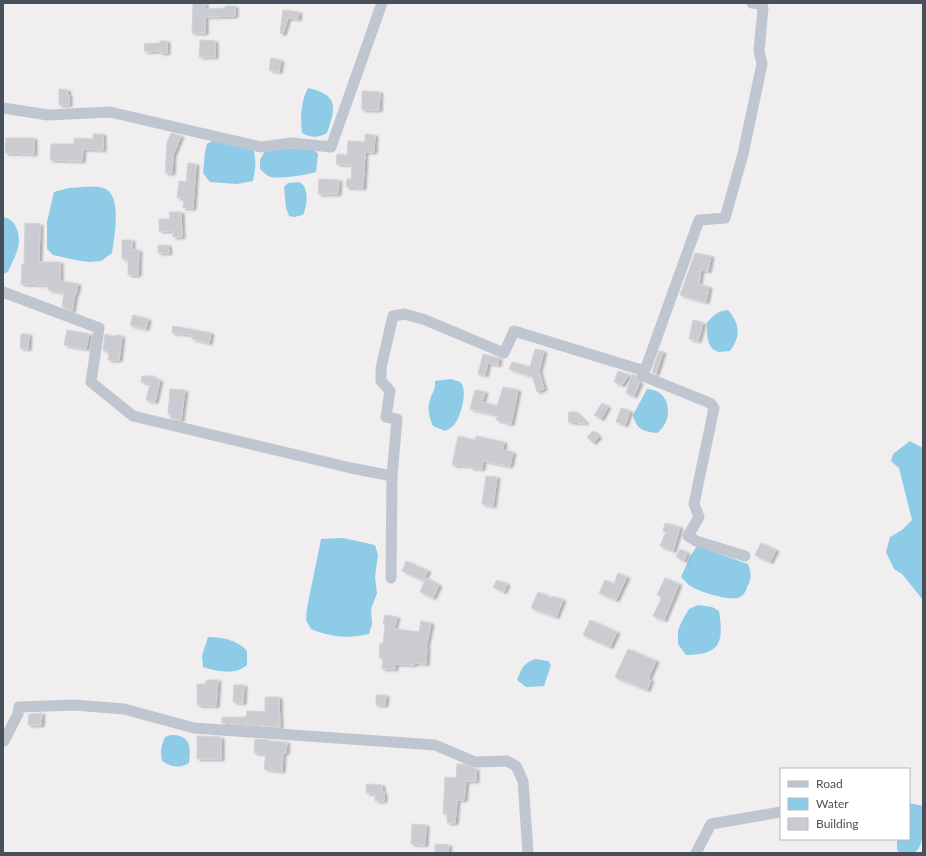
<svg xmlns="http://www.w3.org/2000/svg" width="926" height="856" font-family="Lato,sans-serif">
	<defs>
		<filter id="shadow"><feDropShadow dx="3" dy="1.5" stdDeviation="1" flood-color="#0004"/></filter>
	</defs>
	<rect width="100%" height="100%" fill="#f0eeee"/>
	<path fill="#8dcbe7" d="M308 88C339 95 336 107 327 133 318 138 311 138 302 133 300 118 301 101 308 88Z
		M212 141 253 149C257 159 255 171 253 181L237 184 210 182 203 173 205 152 207 144Z
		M266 149H309L315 151 318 154 316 172C307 175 277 180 268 176 265 174 262 171 260 169V160Z
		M299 182C310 187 307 206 303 215L294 217 289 216 286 208 284 187 288 183Z
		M84 187C91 187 99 186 106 189 122 198 114 238 112 253L101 261 89 262 75 260 53 255 47 249V222L54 192 69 188Z
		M3 217C17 219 21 236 18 248 16 256 11 264 8 272L3 274Z
		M728 310C740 324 741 336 730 351 727 351 722 352 719 352 706 349 707 333 707 323 713 315 718 311 728 310Z
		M451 379C454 380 458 381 460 382 469 389 460 420 453 426 451 428 447 430 445 431L433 426C429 417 427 409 430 400 432 392 436 390 435 381Z
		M647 389C672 390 674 421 657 433 643 431 637 430 633 415Z
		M910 441 923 448V600L902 574 894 569 886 552 890 537 902 530 912 520 899 468 891 461 893 454Z
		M343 538 375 545 378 555 375 577 377 593 371 609 372 624 369 634C348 639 330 637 311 629L306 620 307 608 321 539Z
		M697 546 748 564C751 572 752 579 747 587 746 591 744 595 740 597 732 602 700 592 692 587 688 585 684 580 681 577L691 555Z
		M698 605 712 607 719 611C724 643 720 655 686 655L678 644V630L683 619 689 609Z
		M208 637C222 637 238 640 247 651V665C234 676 217 671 203 667L202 656Z
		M536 659 548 661 551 665 544 686 526 687 517 680C522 668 523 663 536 659Z
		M171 735C191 735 191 747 189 763 178 769 172 767 162 761 160 752 161 746 165 737Z
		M909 803 923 806C923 817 926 849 913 853 909 854 904 853 900 853L897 850V839H909Z"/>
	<path fill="#cbccd2" stroke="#d2d3d9" filter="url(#shadow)" d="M193 3H205V9L225 8V6H235V16L205 17V33H192Z
		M283 10 299 12 298 19 288 18 283 34 280 33Z
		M200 40 215 41V57H199Z
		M160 41H167V53H160V51L145 52 144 44 160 43Z
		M271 58 281 60 279 72 269 70Z
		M59 89 68 90 67 95H69V105H59Z
		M362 91 380 92 379 110H362Z
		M171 133 181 136 173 155 172 173H165L167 143Z
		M93 134H103V150L83 149 82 161 50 160 51 144H74V138L93 139Z
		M365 134 375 135 374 152H365L363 188 346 187 347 179H351L352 165 336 164 337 154 347 155 348 141 365 142Z
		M6 138H34V154L5 153Z
		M188 163 196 164 193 208H183L184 198H177L179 181 186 182Z
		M319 179 339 180 338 194H318Z
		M169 212H181L182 237H173V231H159V219H170Z
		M25 223 40 224 39 262H60V281L78 284 76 294H75L72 311 62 307 64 292 48 290 49 285 21 284 22 264H24Z
		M122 240H132V250H139L138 275H128V259H122Z
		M158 245H168L169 253H158Z
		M695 253 711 256 708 271 701 270 699 284 709 287 706 302 680 295Z
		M133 315 148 319 146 329 130 325Z
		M693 320 703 323 698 341 689 339Z
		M173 326 211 333 209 343 192 339 193 335 172 333Z
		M67 330 89 334 86 349 64 345Z
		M21 334H29L28 349 20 348Z
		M105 334 115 337V335L122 336 119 360H108L109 353 103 350Z
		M535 349 544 351 539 371 544 389 537 392 532 376 509 369 512 362 530 367Z
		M659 351 663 352 656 374 652 372Z
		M483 354 499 358 498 365 488 363 485 375 478 374Z
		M618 371 629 375 622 385 614 382Z
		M632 374 636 376 637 380 640 382 634 396 626 393Z
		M142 376H153V378L160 380 155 402 146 400 150 383 141 382Z
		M503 387 518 390 511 424 496 420 498 415 470 409 475 390 485 392 482 402 497 406Z
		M170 389 185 390 181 420 170 418 171 414H168Z
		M602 403 608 407 601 419 594 415Z
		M621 408 630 411 625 425 616 422Z
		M569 412H575L586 423 568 422Z
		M593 431 599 437 593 443 587 437Z
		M458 436 475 440 476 436 504 442 503 450 513 452 510 466 483 461 482 469 471 468V466L452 465Z
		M486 476 497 477 493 506 482 504Z
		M665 523 680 527 673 551 660 546 666 532 663 531Z
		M761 543 776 550 770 562 755 555Z
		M680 549 687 553 684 561 676 557Z
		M406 561 428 571 423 580 402 571Z
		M618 573 627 577 616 600 599 593 605 580 614 584Z
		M426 578 439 585 433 598 420 592Z
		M665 578 679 584 664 620 653 616 662 597 657 595Z
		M497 580 507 584 504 592 493 587Z
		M538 592 552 598 553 596 563 600 556 617 531 608Z
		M385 615 397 617 394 629 419 632 421 621 431 623 426 647H427L426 664 414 663V665L395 664V669H382L383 658H379L380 643 383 644 385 624H383Z
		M590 620 617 632 610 647 583 635Z
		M628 649 656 661 648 679 651 680 647 690 615 677Z
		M206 680H218L216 706 197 705V684H206Z
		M234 685H244L243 703 233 702Z
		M376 695H386L385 705H376Z
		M265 697H279L280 727 222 723V717H246L247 711 265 712Z
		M42 713 41 725H28L29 714Z
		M197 736 221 737V759H197Z
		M255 739 268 740V741L287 742 286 753H283L282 771 264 769 266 753H254Z
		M457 764H463L476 769V781H466L464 800H457L455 823H447V814H443L445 777 456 778Z
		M366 784 382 785V792H384V801H375V793H366Z
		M412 824 426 825 425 845 411 844Z
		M435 844 449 845 448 853H435Z"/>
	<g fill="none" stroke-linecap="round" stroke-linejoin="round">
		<path stroke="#bfc6cf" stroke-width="11" d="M3 108 48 115 110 112 261 147 292 143 331 147 382 3
			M3 292 99 328 91 382 133 416 351 468 392 476 391 578
			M392 476 397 419 386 417 390 391 381 381V368L393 316 404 314 423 319 504 353 514 331 645 371
			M745 556 696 541 688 536 699 517 694 504 714 408 710 403 643 376 699 220 725 218 743 154 762 64 759 51 763 8 761 4 752 3
			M3 740 4 741 18 714 19 707 74 705 124 709 194 728 435 745 475 762 507 761 516 766 523 781 528 853
			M696 853 711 824 781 812"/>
	</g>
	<rect width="926" height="856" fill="none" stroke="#474f5a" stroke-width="8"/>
	<rect x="780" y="768" width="130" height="72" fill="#ffffff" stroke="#b5b9bd"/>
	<rect x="788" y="781" width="20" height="6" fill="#bfc6cf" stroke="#b5b9bd"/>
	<text x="816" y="788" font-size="12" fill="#474f5a">Road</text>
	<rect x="788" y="798" width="20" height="12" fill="#8dcbe7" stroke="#b5b9bd"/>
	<text x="816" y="808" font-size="12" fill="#474f5a">Water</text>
	<rect x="788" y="818" width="20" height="12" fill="#cbccd2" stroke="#b5b9bd"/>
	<text x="816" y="828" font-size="12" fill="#474f5a">Building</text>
</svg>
